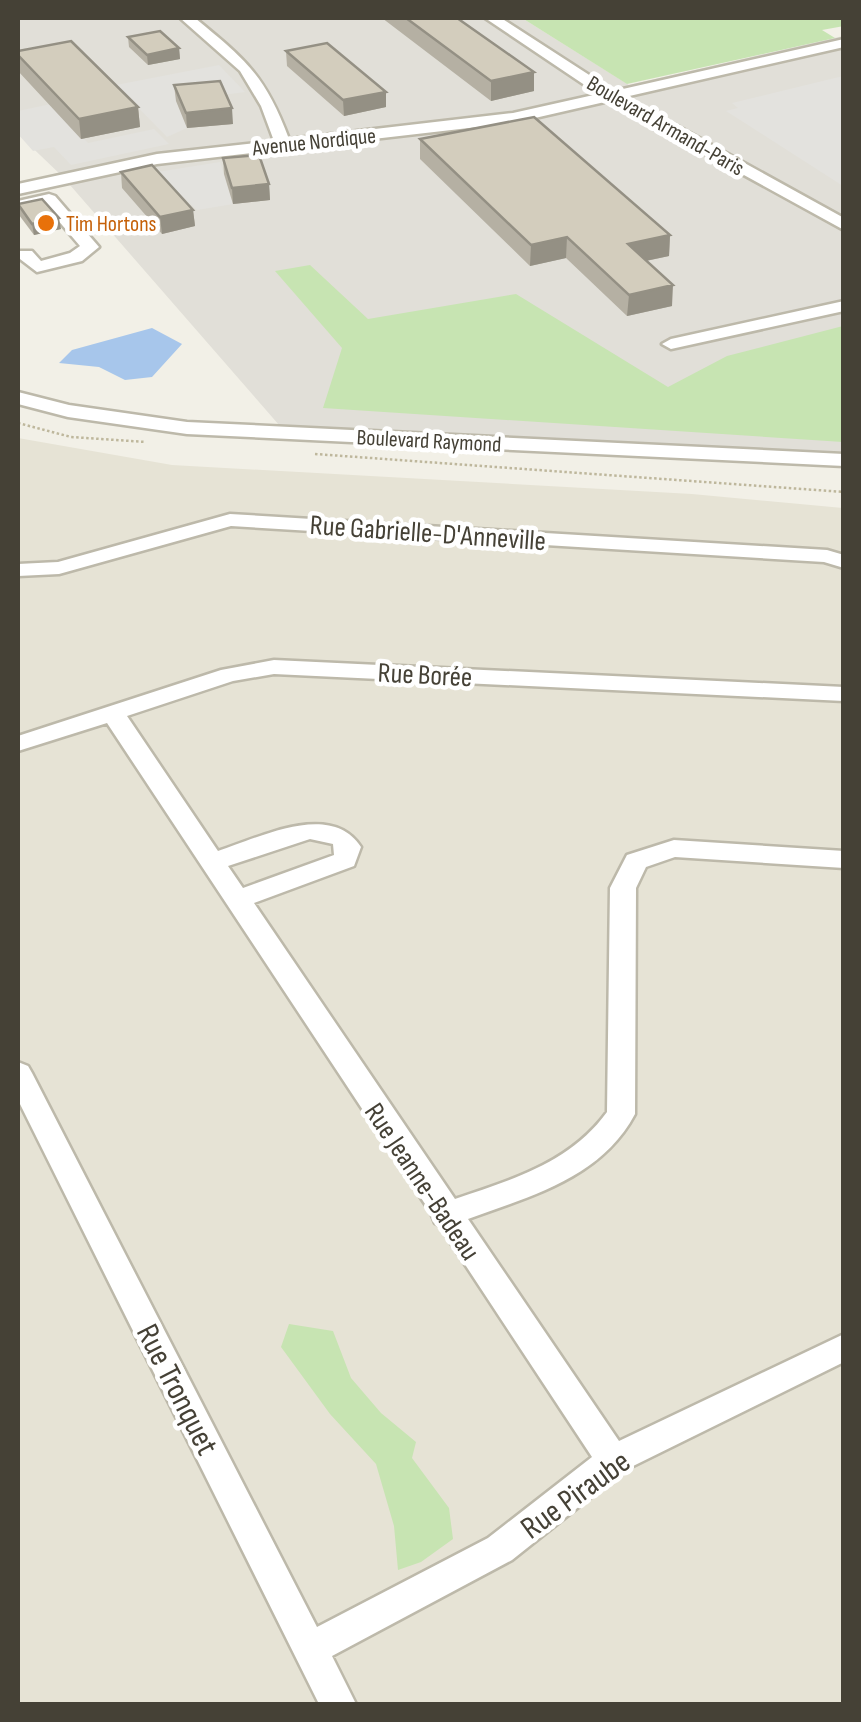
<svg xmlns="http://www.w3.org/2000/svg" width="861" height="1722" font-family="'Sofia Sans Condensed',sans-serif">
	<rect width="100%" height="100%" fill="#f2f0e7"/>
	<path fill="#e6e3d5" d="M18 438 172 465 692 494 843 508V1704H18Z"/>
	<path fill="#e1dfd8" d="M18 18H522L629 85 843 36V460L286 433 63 177 18 134Z"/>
	<path fill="#c7e4b2" d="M522 18H843L844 26 822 30 835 38 627 84Z
		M310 265 368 319 516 294 668 387 727 356 843 326V442L323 408 342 348 275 271Z
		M289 1324 333 1331 351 1378 381 1413 416 1442 412 1458 449 1508 453 1539 421 1562 398 1570 394 1526 376 1464 330 1414 281 1347Z"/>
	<path fill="#e3e2de" d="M219 65 245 92 177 101 187 128 167 137 116 85Z
		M843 76V186L726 111 738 108 732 103Z
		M51 104 88 143 154 129 169 144 71 165 54 147 33 151 18 134V111Z
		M220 162 233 204 197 210 157 172Z"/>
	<path fill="#a7c6eb" d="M152 328 182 344 152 377 125 380 99 367 59 363 72 350Z"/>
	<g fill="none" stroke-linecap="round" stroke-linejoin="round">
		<g stroke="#bdb9aa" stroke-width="5">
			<path id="minor" d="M180 18H195C246 60 265 75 289 139L513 113 598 94 485 18H501L614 91 844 39V47L625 97 844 218V230L609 101 513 123 157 164 18 194V184L157 154 274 141 261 106 240 71Z
				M49 194 55 196 99 247 82 261 37 272 20 259V251H32L41 261 70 253 80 246 45 205 18 211V201Z
				M844 301V311L671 349 662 344 671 339Z
				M18 392 69 405 187 422 844 454V466L187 434 68 417 18 404Z
				M230 514 827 550 844 555V568L824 562 231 526 59 574 18 576V564L58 562Z
				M274 660 844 687V701L274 674 233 681 127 716 218 851C259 838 331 800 361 847L354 866 254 903 455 1199C511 1180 570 1163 607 1112L610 888 627 855 674 840 844 851V868L675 857 646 867 636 888 635 1114C601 1178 531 1196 468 1219L619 1441 844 1334V1362L625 1470 512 1560 332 1656 356 1704H319L18 1100V1062L28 1066 32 1073 317 1627 488 1538 592 1457 439 1225 435 1223 431 1213 107 723 18 751V736L221 670ZM310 839 333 844 334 855 243 888 228 866Z"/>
		</g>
		<path stroke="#beb79c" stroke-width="2.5" stroke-dasharray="2.5 2.5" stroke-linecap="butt" d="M18 423 71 437 146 442
			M315 454 844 492"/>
		<use href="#minor" fill="#fff" fill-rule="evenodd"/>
	</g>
	<path fill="#b5b0a3" d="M382 18H457L534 72V91L491 101Z
		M128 37 179 48 180 59 148 65 129 47Z
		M18 51 138 107 140 127 81 139 18 71Z
		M286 51 386 92V107L344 116 287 66Z
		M174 85 233 124 187 128 176 101Z
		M420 139 670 235 669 256 646 261 672 306 627 316 566 258 530 266 420 159Z
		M223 158 269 184 270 200 233 204 224 174Z
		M121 172 193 210 195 226 162 234 122 188Z
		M18 204 61 229 34 235 19 215Z"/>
	<path fill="#949084" d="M179 48 180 59 148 65 147 55Z
		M534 72V91L491 101V81Z
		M386 92V107L344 116 343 100Z
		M138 107 140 127 81 139 79 119Z
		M232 108 233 124 187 128 186 113Z
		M269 184 270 200 233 204 232 188Z
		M193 210 195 226 162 234 160 217Z
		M59 218 61 229 34 235 32 224Z
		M670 235 669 256 626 265 628 244Z
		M567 237 566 258 530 266 531 245Z
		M673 285 672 306 627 316 629 295Z"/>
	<path fill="#d3cdbd" stroke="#949084" stroke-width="2.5" d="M406 18H457L534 72 491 81Z
		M160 31 179 48 147 55 128 37Z
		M71 41 138 107 79 119 18 55V51Z
		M327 43 386 92 343 100 286 51Z
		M220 81 232 108 186 113 174 85Z
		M534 117 670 235 628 244 673 285 629 295 567 237 531 245 420 139Z
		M259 155 269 184 232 188 223 158Z
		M152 165 193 210 160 217 121 172Z
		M42 199 59 218 32 224 18 204Z"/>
	<circle fill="#e8710a" stroke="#fff" stroke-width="4" cx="46" cy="223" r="10"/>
	<g text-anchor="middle" stroke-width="9" stroke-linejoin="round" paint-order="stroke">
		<g font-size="22" fill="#454136" stroke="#fff">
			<text transform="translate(666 125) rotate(30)" y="8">Boulevard Armand-Paris</text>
			<text transform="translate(314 141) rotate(-6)" y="8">Avenue Nordique</text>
			<text transform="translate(429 440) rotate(3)" y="8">Boulevard Raymond</text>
		</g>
		<g font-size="22" fill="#c56008" stroke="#fff" text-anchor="start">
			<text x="66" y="231">Tim Hortons</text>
		</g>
		<g font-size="28" fill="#454136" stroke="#fff">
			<text transform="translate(428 532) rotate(4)" y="10">Rue Gabrielle-D'Anneville</text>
			<text transform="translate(425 674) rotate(3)" y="10">Rue Borée</text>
			<text transform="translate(423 1181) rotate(56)" y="10">Rue Jeanne-Badeau</text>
		</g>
		<g font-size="32" fill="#454136" stroke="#fff">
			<text transform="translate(178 1389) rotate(63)" y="11">Rue Tronquet</text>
			<text transform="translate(575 1494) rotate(-36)" y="11">Rue Piraube</text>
		</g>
	</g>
	<rect width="861" height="1722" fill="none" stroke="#454136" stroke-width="40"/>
</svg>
